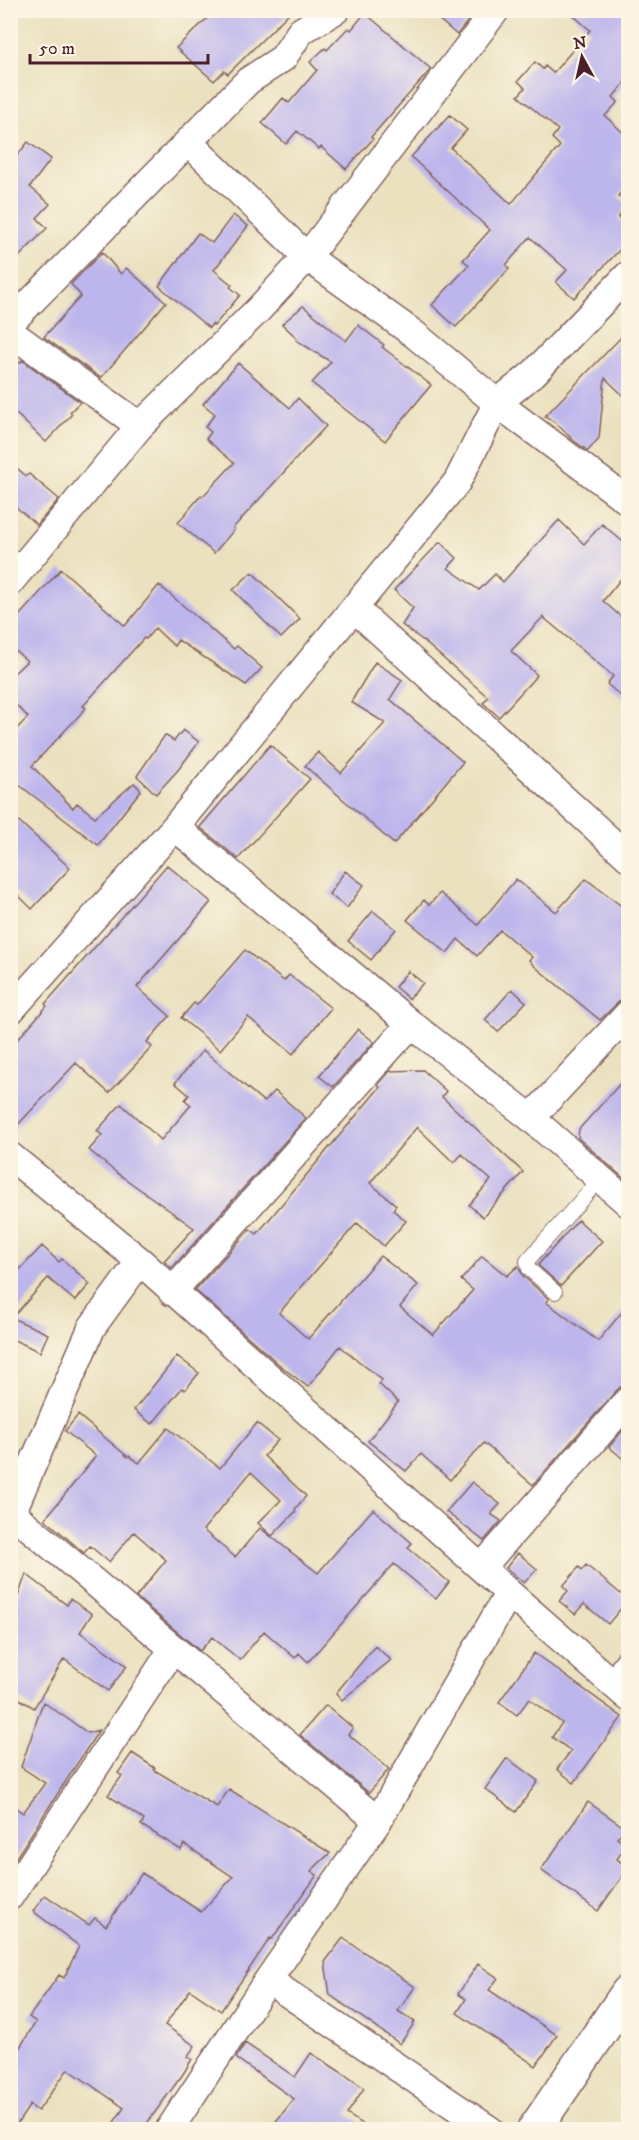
<svg xmlns="http://www.w3.org/2000/svg" width="639" height="2140" font-family="'IM FELL DW Pica',serif">
	<rect width="100%" height="100%" fill="#fcf5e5"/>
	<filter id="ink" filterUnits="userSpaceOnUse"><feTurbulence type="fractalNoise" baseFrequency=".0167" numOctaves="2"/><feDisplacementMap in="SourceGraphic" scale="12" xChannelSelector="R" yChannelSelector="G"/><feConvolveMatrix kernelMatrix="1 2 1 2 8 2 1 2 1" color-interpolation-filters="sRGB"/></filter>
	<filter id="wash" filterUnits="userSpaceOnUse"><feTurbulence type="fractalNoise" baseFrequency=".008" numOctaves="4" result="noise"/><feDisplacementMap in="SourceGraphic" scale="24" xChannelSelector="R" yChannelSelector="G"/><feGaussianBlur stdDeviation="1.35" result="paint"/><feColorMatrix in="noise" values="0 0 0 0 0 0 0 0 0 0 0 0 0 0 0 0 0 1.4 0 .05"/><feComposite in="paint" operator="in"/></filter>
	<g filter="url(#wash)">
		<rect width="100%" height="100%" fill="#ebe1bf"/>
		<g id="blocks">
			<path fill="#bdb6ec" d="M216 10H292L228 74 224 71 214 81 176 48Z
				M428 10H476L457 35Z
				M567 10H628V79L613 97 618 102 605 116 628 137V185L618 196 628 205 618 218 628 227V241L574 298 556 282 567 270 530 237 506 265 509 269 456 327 432 305 469 265 463 260 490 230 411 157 450 115 467 130 451 148 511 204 560 146 552 138 558 130 518 96 525 88 518 81 535 62 543 69 545 66 553 73 590 30Z
				M365 13 431 69 371 137 373 139 346 169 321 147 319 149 297 131 286 144 262 123 283 98 289 103 317 70 310 62 325 48 327 50 348 28 351 30Z
				M28 142 51 159 30 187 50 204 37 218 47 228 10 266V164Z
				M233 215 248 226 214 270 232 285 230 287 240 295 214 326 212 324 209 328 159 286 198 233 212 243Z
				M102 252 121 274 126 268 166 302 101 378 44 337 81 296 71 284Z
				M303 306 346 341 358 325 384 345 382 347 431 385 385 441 312 383 331 362 296 340 297 338 282 324Z
				M628 330V400L605 378 599 438 588 451 573 440 556 423 545 416Z
				M10 355 20 363 22 360 80 402 70 412 72 414 46 442 10 408Z
				M238 363 290 408 298 398 326 426 233 528 234 530 214 553 178 523 201 495 202 497 234 463 206 439 211 432 205 427 215 414 203 404Z
				M10 462 26 476 29 474 59 499 37 525 10 502Z
				M559 520 584 544 602 524 628 546V570L603 601 628 623V702L607 684 613 676 543 617 511 651 537 675 499 717 483 703 488 697 421 639 402 625 413 608 394 590 440 542 457 558 448 568 479 590 495 574 503 582Z
				M61 569 125 626 159 585 234 649 237 646 262 668 246 685 178 640 174 646 155 628 146 639 144 638 83 706 86 708 32 766 73 808 77 803 95 817 134 783 141 790 98 845 10 778V736L28 717 10 699V677L27 661 10 646V626Z
				M252 572 300 619 281 638 233 590Z
				M375 662 402 680 390 699 463 762 394 844 305 766 318 752 341 773 385 723 351 702Z
				M183 730 199 742 178 770 156 794 137 776 165 735 174 741Z
				M270 745 310 779 238 859 200 827Z
				M10 813 70 868 32 909 10 887Z
				M167 865 211 902 137 987 170 1016 147 1042 152 1047 109 1093 76 1063 10 1133V1048L47 1006 45 1004Z
				M345 871 364 885 347 908 329 894Z
				M516 879 556 912 586 879 628 911V993L600 1020 533 965 529 960 532 957 500 930 477 956 458 939 447 953 407 920 424 900 429 905 440 893 478 925Z
				M373 911 396 929 371 960 348 941Z
				M245 950 284 981 289 975 331 1008 293 1054 248 1017 220 1050 181 1018 194 1003 197 1005Z
				M408 971 423 983 409 999 395 987Z
				M512 989 526 1002 498 1032 485 1020Z
				M358 1029 374 1042 333 1087 319 1076Z
				M203 1050 264 1102 275 1091 306 1118 172 1268 164 1261 194 1228 113 1170 89 1150 102 1135 97 1131 121 1104 161 1140 191 1105 185 1100 189 1095 175 1083Z
				M423 1070 446 1091 442 1097 523 1172 483 1217 469 1205 491 1180 462 1154 454 1163 417 1127 370 1183 396 1205 393 1210 406 1221 384 1246 357 1223 279 1313 308 1339 380 1256 418 1285 400 1307 433 1335 473 1290 461 1280 482 1256 507 1276 518 1266 523 1276 549 1299 546 1302 598 1341 628 1305V1386H622L616 1391 533 1485 484 1443 450 1480 421 1454 406 1471 368 1441 398 1402 379 1384 382 1380 340 1346 308 1387 282 1367 195 1290 250 1229 257 1234 380 1087 378 1085 390 1071Z
				M628 1075V1182L578 1138 579 1129Z
				M578 1220 602 1241 561 1286 538 1265Z
				M42 1246 59 1262 62 1259 90 1284 75 1301 48 1278 12 1318 48 1334 40 1352 10 1338V1280Z
				M177 1356 199 1373 185 1390 182 1388 152 1424 134 1410Z
				M78 1415 128 1457 129 1456 139 1463 168 1428 220 1468 257 1423 278 1440 264 1456 306 1496 295 1509 296 1511 272 1536 258 1523 281 1500 251 1472 203 1530 235 1557 260 1528 318 1573 373 1509 412 1543 408 1548 449 1582 436 1599 394 1564 308 1662 299 1653 295 1658 264 1631 240 1660 212 1637 200 1651 136 1597 166 1560 134 1532 109 1562 90 1546 84 1553 45 1519 96 1456 65 1431Z
				M628 1424V1463L609 1447Z
				M472 1482 500 1504 491 1514 501 1521 484 1541 446 1512Z
				M518 1553 537 1569 524 1583 506 1568Z
				M586 1565 628 1600 608 1624 584 1604 575 1614 559 1601 568 1591 563 1586 579 1567 582 1570Z
				M26 1574 67 1605 70 1599 92 1614 80 1632 127 1666 108 1691 64 1659 34 1708 10 1693V1625L19 1613 13 1611Z
				M375 1646 391 1660 342 1700 336 1693Z
				M534 1653 622 1717 574 1783 557 1769 571 1751 552 1737 562 1723 529 1699 517 1715 499 1702Z
				M43 1702 88 1733 99 1730 10 1867V1804L23 1813 45 1783 21 1767Z
				M326 1705 353 1728 348 1734 389 1769 369 1793 300 1735Z
				M132 1753 155 1768 154 1770 217 1807 229 1789 330 1853 311 1871 317 1875 272 1939 270 1938 221 2011 190 1990 165 2025 195 2046 187 2057 192 2059 183 2074 142 2130H124L114 2122 124 2108 68 2069 38 2111 30 2105 13 2130H10V2073L16 2064 11 2061 36 2022 29 2017 59 1975 64 1978 79 1946 33 1911 45 1895 89 1925 95 1918 106 1926 142 1873 201 1912 233 1877 184 1844 181 1850 141 1825 144 1820 108 1795 122 1776 118 1773Z
				M507 1758 538 1781 516 1812 485 1789Z
				M588 1802 625 1828 617 1838 626 1845 617 1859 628 1868 598 1911 541 1870Z
				M343 1938 415 1987 398 2011 415 2022 400 2044 330 1995 325 1962Z
				M478 1964 498 1978 489 1990 557 2035 536 2066 457 2013 466 1999 458 1994Z
				M245 2043 295 2077 311 2053 339 2071 364 2088 347 2114 371 2130H269L294 2099 236 2058Z"/>
		</g>
	</g>
	<g filter="url(#ink)">
		<use href="#blocks" fill-opacity="0" stroke="#82635f" stroke-width="1.5"/>
		<g fill="none" stroke-linecap="round" stroke-linejoin="round">
			<g stroke="#82635f" stroke-width="16">
				<path id="service" d="M555 1292 529 1269 527 1261 600 1179"/>
			</g>
			<g stroke="#82635f" stroke-width="30">
				<path id="minor" d="M336 10 301 31 283 58 248 81 188 142 307 257 414 334 497 403 628 501
					M10 323 188 142
					M10 332 140 426
					M10 582 140 426 258 310 307 257 496 10
					M355 609 628 857
					M175 827 411 1024 531 1118 628 1203
					M10 1011 175 827 457 482 497 403 534 373 628 275
					M531 1118 628 1014
					M10 1156 140 1261 509 1593 628 1697
					M172 1292 411 1024
					M12 1513 378 1821
					M10 1517 92 1327 140 1261
					M482 1567 628 1401
					M614 1685 628 1663
					M10 1896 173 1649
					M268 1980 490 2130
					M169 2130 268 1980 378 1821 509 1593"/>
			</g>
			<g stroke="#82635f" stroke-width="36">
				<path id="tertiary" d="M534 2130 628 1992"/>
			</g>
			<use href="#service" stroke="#fff" stroke-width="14"/>
			<use href="#minor" stroke="#fff" stroke-width="27"/>
			<use href="#tertiary" stroke="#fff" stroke-width="33"/>
		</g>
	</g>
	<rect width="639" height="2140" fill="none" stroke="#fcf5e5" stroke-width="36"/>
	<g transform="translate(582 57) rotate(352)" stroke="#fcf5e5" stroke-width="4.5" paint-order="stroke">
	<path d="M0-4.5L10 22L0 15L-10 22Z" fill="#4a1f2b"/>
	<text y="-9" font-size="16" font-weight="bold" text-anchor="middle" fill="#4a1f2b">N</text>
	</g>
	<path d="M30 54v9h178v-9" fill="none" stroke="#4a1f2b" stroke-width="3"/>
	<text x="39" y="54" font-size="18" fill="#4a1f2b" stroke="#fcf5e5" stroke-width="4.5" paint-order="stroke">50 m</text>
</svg>
